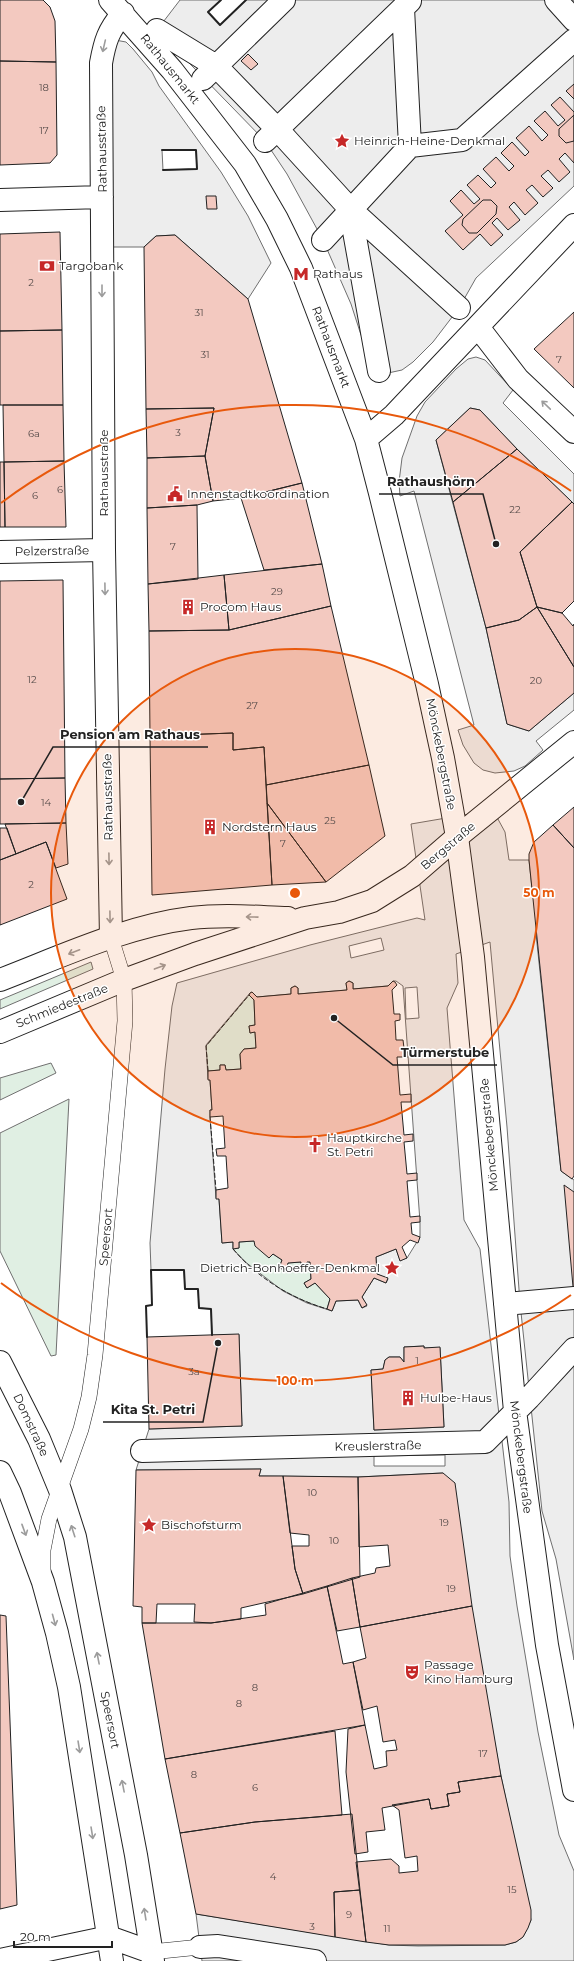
<svg xmlns="http://www.w3.org/2000/svg" width="574" height="1961" font-family="Montserrat,sans-serif">
	<rect width="100%" height="100%" fill="#fff"/>
	<path fill="#e0efe3" stroke="#6f6f6f" d="M91 962 93 969 0 1009V1000Z
		M249 995 254 1000 255 1025 249 1026 250 1033 255 1032 256 1048 244 1049 240 1054 241 1069 226 1070 225 1065H220V1070L208 1071 206 1046Z
		M51 1063 56 1073 0 1100V1078Z
		M69 1099 56 1355 51 1356 0 1251V1133Z
		M254 1241 269 1258 273 1254 282 1260 279 1268 286 1270 288 1263 301 1262V1268H307V1262H310L311 1279 304 1283 307 1288 315 1283 330 1299 327 1309C290 1298 258 1278 233 1249L239 1248V1242Z"/>
	<path fill="#ededed" stroke="#6f6f6f" fill-rule="evenodd" d="M180 0H221L208 12 220 25 246 0H574V186L476 278 459 308 433 342 413 362 402 370 388 373 361 335 351 304 323 240 287 174 265 141 157 30Z
		M115 40 126 42 133 49 152 72 159 86 221 172 248 216 271 263 248 299 175 235 156 236 144 247H108L106 62ZM162 150H196L197 169 163 170Z
		M476 357 485 360 513 390 503 403 574 474V504L517 449 480 410 470 408 436 440 486 628 507 724 529 731 574 693V710L536 741 543 750 525 766 514 771 495 773 483 770 474 763 463 745 458 730 474 725 414 491 400 496 399 482 402 458 417 416 425 402 456 369 468 359Z
		M493 810 505 832 509 860H529L533 898 572 895 536 934 561 1171 574 1180V1660L556 1559 542 1511 520 1303 507 1127 490 942 456 954 458 983 447 1008 464 1220 480 1249 509 1502 510 1556 517 1606 538 1732 559 1835 574 1871V1961H202L196 1914 389 1945 418 1946 505 1945 516 1942 523 1937 531 1920 501 1776 443 1473 358 1477 259 1476 261 1469 136 1470 149 1429 242 1426 239 1335H212L211 1309 199 1308 198 1289H185L184 1270H151L150 1243 165 1069 172 1006 177 983 310 945 417 918 425 920 411 824ZM381 938 384 950 351 958 349 946ZM349 981 353 983V989L388 986 393 981H396L403 986 420 1222V1237L407 1258 400 1260 396 1249 376 1257 377 1274 388 1279 386 1283 374 1278 362 1297 367 1306 362 1308 358 1300 336 1301 332 1311 307 1303 283 1291 244 1261 233 1249V1242L222 1243 219 1199 216 1198 210 1117V1110H212L210 1080 208 1079 206 1045 250 993 252 992 257 997 291 994V988L295 986 298 988V994L347 990 346 983ZM417 987 419 1018 406 1019 405 988ZM424 1346V1348H440L444 1427 374 1430 371 1370 383 1369 385 1360 389 1357H400L404 1362V1347ZM445 1455V1466H374V1456Z"/>
	<path fill="#f3c9c0" stroke="#222" d="M0 0H43L50 7 55 21 56 62 0 61Z
		M248 54 258 64 251 70 241 61Z
		M0 61 56 62 57 155 50 163 0 165Z
		M574 84V99L566 91Z
		M560 97 574 112V163L565 153 559 159 570 172 559 182 548 170 541 176 553 188 543 197 532 185 526 190 538 203 525 215 514 202 509 207 520 220 508 230 497 218 492 223 503 235 491 246 480 234 463 250 445 231 463 215 450 201 461 190 474 204 480 199 467 185 478 175 491 188 496 183 483 169 496 157 509 171 514 166 501 153 512 142 525 156 529 152 516 138 529 126 542 141 548 135 534 121 545 111 558 126 565 120 551 105Z
		M574 115V141L566 143 559 136V129Z
		M206 196H216L217 209H207Z
		M483 200H491L497 206 496 214 477 233H469L462 225 463 219Z
		M60 232 62 330 0 331V234Z
		M175 235 248 299 302 483 241 498 213 501 205 456 214 408 146 409 144 247 156 236Z
		M574 312V388L534 349Z
		M62 330 63 405H0V331Z
		M3 405H63L64 461 4 462Z
		M214 408 205 456 147 458 146 409Z
		M470 408 480 410 517 449 453 502 436 440Z
		M517 449 572 502 520 552 537 607 519 620 486 628 453 502Z
		M205 456 213 501 197 505 147 508V458Z
		M64 461 66 527H5L4 462Z
		M0 462H4L5 527H0Z
		M302 483 322 564 264 570 241 498Z
		M572 502 574 504V601L562 613 537 607 520 552Z
		M197 505 198 579 148 584 147 508Z
		M322 564 331 606 229 630 224 575Z
		M224 575 229 630 149 631 148 584Z
		M63 580 65 778 0 779V581Z
		M331 606 369 765 266 785 264 747 233 750V733L150 736 149 631 229 630Z
		M537 607 562 613 573 626 574 624V667Z
		M537 607 574 667V693L529 731 507 724 486 628 519 620Z
		M233 733V750L264 747 272 885 152 895 150 736Z
		M369 765 385 836 326 882 267 803 266 785Z
		M65 778 66 823 0 824V779Z
		M267 803 326 882 272 885Z
		M574 807V848L553 825Z
		M66 823 68 864 56 868 46 842 16 854 5 824Z
		M553 825 574 848V1176L572 1179 561 1171 529 860V854L534 842Z
		M0 828H7L16 854 0 860Z
		M46 842 67 899 0 925V860Z
		M349 981 353 983V989L388 986 393 981 395 982 397 985 392 990 394 1014H400V1020L395 1021 396 1040H403L404 1048H407L408 1057H397L400 1095 411 1094V1102H401L404 1135 413 1134V1141L404 1142 407 1174 417 1173V1180L407 1181 410 1217 420 1216V1222L411 1223 412 1234 420 1237 418 1243 410 1240 402 1247 407 1258 400 1261 396 1249 376 1257 377 1274 388 1278 386 1283 374 1278 362 1297 367 1305 362 1308 358 1300 336 1301 332 1311 327 1309 330 1299 315 1283 307 1288 304 1283 311 1279 310 1262H307V1268L301 1269V1262L288 1263 286 1270 279 1268 282 1260 273 1254 269 1258 255 1246 254 1241 239 1242V1248L233 1249V1242L222 1243 219 1199H216V1190L228 1188 226 1156H217L216 1149 225 1148 223 1116 210 1117V1110H212L210 1080H208V1071L220 1070V1065H225L226 1070 241 1069 240 1054 244 1049 256 1048 255 1032 250 1033 249 1026 255 1025 254 1000 249 995 250 993 252 992 257 997 291 994V988L295 986 298 988V994L347 990 346 983Z
		M564 1185 574 1192V1300V1298Z
		M239 1334 242 1426 149 1429 147 1337Z
		M424 1346V1348L440 1347 444 1427 374 1430 371 1370 383 1369 385 1360 389 1357H400L404 1362V1347Z
		M261 1469 259 1476H283L295 1569 303 1594 241 1608V1619L211 1623 194 1622 195 1604H157L156 1623H142V1607L133 1606 136 1470Z
		M443 1473 455 1483 472 1606 360 1627 352 1578 375 1573 376 1568 390 1566 388 1545 359 1547 358 1477Z
		M283 1476 358 1477 360 1577 303 1594 295 1569 292 1546H309V1535L290 1533Z
		M352 1578 360 1627 337 1631 327 1586Z
		M327 1586 343 1664 353 1662 365 1725 165 1759 142 1623H211L266 1615 265 1604Z
		M472 1606 501 1776 458 1782 460 1792 447 1794 449 1806 431 1809 429 1799 382 1808 385 1830 366 1832 368 1852 355 1854 346 1772 348 1729 365 1725 374 1769 387 1766 386 1751 397 1750 395 1740 383 1742 377 1706 363 1710 353 1662 366 1658 360 1627Z
		M0 1615 6 1616 17 1905 0 1909Z
		M335 1731 342 1815 255 1822 180 1833 165 1759Z
		M501 1776 531 1910V1920L528 1928 523 1937 516 1942 505 1945H389L366 1942 356 1862 391 1859 399 1866V1873L418 1871 417 1856 405 1858 399 1810 392 1805 429 1799 431 1809 449 1806 447 1794 460 1792 458 1782Z
		M352 1814 360 1890 334 1892 335 1937 196 1914 180 1833 255 1822Z
		M360 1890 366 1942 335 1937 334 1892Z"/>
	<g fill="none" stroke-linecap="round" stroke-linejoin="round">
		<g stroke="#222" stroke-width="16">
			<path id="lane" d="M43 1571V1550L49 1519 81 1429 89 1397 95 1355 125 1021 124 980 111 938
				M151 1952 200 1947"/>
		</g>
		<g stroke="#222" stroke-width="24">
			<path id="street" d="M110 0 172 70 245 164 277 219 301 268 366 439 380 493 427 684 443 758 457 837 473 957 515 1411 547 1645 574 1790
				M556 0 574 20
				M157 30 216 66 278 130 350 209 459 308
				M203 79 284 0
				M265 141 410 1
				M410 146 462 140 574 40
				M0 200 102 197
				M350 209 379 371
				M323 240 410 146 403 8
				M478 327 518 379 574 432
				M366 439 394 415 574 225
				M0 552 104 550
				M111 938 104 550 101 63C105 41 108 31 123 13
				M505 1304 574 1298
				M142 1451 485 1442 529 1398 574 1349
				M200 1947 218 1946 315 1961
				M0 1960 109 1937"/>
		</g>
		<g stroke="#222" stroke-width="24">
			<path id="secondary" d="M0 980C60 957 126 926 191 918 223 914 256 917 288 918
				M0 1032 124 980 195 954 305 918 339 912 372 901 412 876 457 837 574 742
				M0 1362 39 1439 60 1490 75 1537 136 1855 153 1961
				M0 1472 10 1493 43 1582 57 1633 69 1687 112 1961
				M109 1937 151 1952"/>
		</g>
		<use href="#lane" stroke="#fff" stroke-width="15"/>
		<use href="#street" stroke="#fff" stroke-width="22"/>
		<use href="#secondary" stroke="#fff" stroke-width="22"/>
		<path stroke="#222" stroke-width="1" stroke-dasharray="5 2" stroke-linecap="butt" d="M208 1071 206 1046 249 995
			M210 1117 216 1190
			M233 1249C258 1278 290 1298 327 1309"/>
		<path stroke="#222" stroke-width="2" d="M221 0 208 12 220 25 246 0
			M162 150H196L197 169 163 170
			M147 1337 146 1306 152 1305 151 1270H184L185 1289H198L199 1308 211 1309 212 1335"/>
	</g>
	<defs><path id="oneway-shaft" d="M-6 0H5M1.5-3L5.5 0L1.5 3" fill="none" stroke-width="1.6" stroke-linecap="round" stroke-linejoin="round"/></defs>
	<g stroke="#9c9c9c">
		<use href="#oneway-shaft" transform="translate(104 46) rotate(103)"/>
		<use href="#oneway-shaft" transform="translate(102 291) rotate(90)"/>
		<use href="#oneway-shaft" transform="translate(546 405) rotate(-136)"/>
		<use href="#oneway-shaft" transform="translate(105 589) rotate(89)"/>
		<use href="#oneway-shaft" transform="translate(109 859) rotate(89)"/>
		<use href="#oneway-shaft" transform="translate(110 917) rotate(89)"/>
		<use href="#oneway-shaft" transform="translate(252 917) rotate(-179)"/>
		<use href="#oneway-shaft" transform="translate(74 952) rotate(159)"/>
		<use href="#oneway-shaft" transform="translate(160 967) rotate(-20)"/>
		<use href="#oneway-shaft" transform="translate(24 1530) rotate(70)"/>
		<use href="#oneway-shaft" transform="translate(73 1531) rotate(-108)"/>
		<use href="#oneway-shaft" transform="translate(54 1620) rotate(75)"/>
		<use href="#oneway-shaft" transform="translate(98 1658) rotate(-101)"/>
		<use href="#oneway-shaft" transform="translate(79 1747) rotate(81)"/>
		<use href="#oneway-shaft" transform="translate(123 1786) rotate(-101)"/>
		<use href="#oneway-shaft" transform="translate(92 1833) rotate(81)"/>
		<use href="#oneway-shaft" transform="translate(145 1914) rotate(-99)"/>
	</g>
	<circle cx="295" cy="893" r="244" fill="#e8590c" fill-opacity=".12"/>
	<g fill="none" stroke="#e8590c" stroke-width="2">
		<circle cx="295" cy="893" r="244"/>
		<path d="M571 1295A488 488 0 0 1 1 1283M1 503A488 488 0 0 1 571 491"/>
	</g>
	<defs>
		<g id="sight-bare" transform="scale(1.2)"><path d="M0-6L1.8-2.2L6-1.7L2.9 1.2L3.7 5.4L0 3.3L-3.7 5.4L-2.9 1.2L-6-1.7L-1.8-2.2Z" fill="#c62828" stroke="#fff" stroke-width="2.5" paint-order="stroke"/></g>
		<g id="bank-bare" transform="scale(1.2)"><path d="M-6-4H6V4H-6ZM0-2.3a2.3 2.3 0 1 0 0 4.6a2.3 2.3 0 1 0 0-4.6Z" fill="#c62828" stroke="#fff" stroke-width="2.5" paint-order="stroke"/></g>
		<g id="metro-bare" transform="scale(1.2)"><path d="M-5.5 5V-5H-3L0 0L3-5H5.5V5H3V-.5L0 4L-3-.5V5Z" fill="#c62828" stroke="#fff" stroke-width="2.5" paint-order="stroke"/></g>
		<g id="civic-bare" transform="scale(1.2)"><path d="M-.6-6.5H3V-4.5H.6V-3L4-1V1h2V6H-6V1h2V-1L-.6-3ZM-1.2 2.5V6h2.4V2.5Z" fill="#c62828" stroke="#fff" stroke-width="2.5" paint-order="stroke"/></g>
		<g id="building-bare" transform="scale(1.2)"><path d="M-4-6H4V6H1V3H-1V6H-4ZM-2.5-4.3h1.7v1.8h-1.7ZM.8-4.3h1.7v1.8H.8ZM-2.5-1h1.7V.8h-1.7ZM.8-1h1.7V.8H.8Z" fill="#c62828" stroke="#fff" stroke-width="2.5" paint-order="stroke"/></g>
		<g id="church-bare" transform="scale(1.2)"><path d="M-1.2-6h2.4v3.5h3.3v2.4h-3.3V6h-2.4V-.1h-3.3v-2.4h3.3Z" fill="#c62828" stroke="#fff" stroke-width="2.5" paint-order="stroke"/></g>
		<g id="theatre-bare" transform="scale(1.2)"><path d="M-5-5.5Q0-4 5-5.5V0Q5 5 0 6Q-5 5-5 0ZM-3.3-2.5H-1v1.5H-3.3ZM1-2.5H3.3v1.5H1ZM-2.8 1Q0 5.5 2.8 1Z" fill="#c62828" stroke="#fff" stroke-width="2.5" paint-order="stroke"/></g>
	</defs>
	<g fill-rule="evenodd">
		<use href="#sight-bare" x="342" y="141"/>
		<use href="#bank-bare" x="47" y="266"/>
		<use href="#metro-bare" x="301" y="274"/>
		<use href="#civic-bare" x="175" y="494"/>
		<use href="#building-bare" x="188" y="607"/>
		<use href="#building-bare" x="210" y="827"/>
		<use href="#church-bare" x="315" y="1145"/>
		<use href="#sight-bare" x="392" y="1268"/>
		<use href="#building-bare" x="408" y="1398"/>
		<use href="#sight-bare" x="149" y="1525"/>
		<use href="#theatre-bare" x="412" y="1672"/>
	</g>
	<g text-anchor="middle" stroke-width="3" stroke-linejoin="round" paint-order="stroke">
		<g font-size="10" fill="#564c4a">
			<text x="44" y="91">18</text>
			<text x="44" y="134">17</text>
			<text x="31" y="286">2</text>
			<text x="199" y="316">31</text>
			<text x="205" y="358">31</text>
			<text x="559" y="363">7</text>
			<text x="178" y="436">3</text>
			<text x="34" y="437">6a</text>
			<text x="60" y="493">6</text>
			<text x="35" y="499">6</text>
			<text x="515" y="513">22</text>
			<text x="173" y="550">7</text>
			<text x="277" y="595">29</text>
			<text x="32" y="683">12</text>
			<text x="536" y="684">20</text>
			<text x="252" y="709">27</text>
			<text x="46" y="806">14</text>
			<text x="330" y="824">25</text>
			<text x="283" y="847">7</text>
			<text x="31" y="888">2</text>
			<text x="417" y="1364">1</text>
			<text x="194" y="1375">3a</text>
			<text x="312" y="1496">10</text>
			<text x="444" y="1526">19</text>
			<text x="334" y="1544">10</text>
			<text x="451" y="1592">19</text>
			<text x="255" y="1691">8</text>
			<text x="239" y="1707">8</text>
			<text x="483" y="1757">17</text>
			<text x="194" y="1778">8</text>
			<text x="255" y="1791">6</text>
			<text x="273" y="1880">4</text>
			<text x="512" y="1893">15</text>
			<text x="349" y="1918">9</text>
			<text x="312" y="1930">3</text>
			<text x="387" y="1932">11</text>
		</g>
		<g font-size="12" fill="#222" stroke="#fff">
			<text transform="translate(170 69) rotate(51)" y="4">Rathausmarkt</text>
			<text transform="translate(102 149) rotate(-91)" y="4">Rathausstraße</text>
			<text transform="translate(331 347) rotate(69)" y="4">Rathausmarkt</text>
			<text transform="translate(104 473) rotate(-90)" y="4">Rathausstraße</text>
			<text transform="translate(52 551) rotate(-1)" y="4">Pelzerstraße</text>
			<text transform="translate(441 754) rotate(79)" y="4">Mönckebergstraße</text>
			<text transform="translate(108 797) rotate(-91)" y="4">Rathausstraße</text>
			<text transform="translate(448 846) rotate(-40)" y="4">Bergstraße</text>
			<text transform="translate(62 1006) rotate(-22)" y="4">Schmiedestraße</text>
			<text transform="translate(489 1135) rotate(-95)" y="4">Mönckebergstraße</text>
			<text transform="translate(106 1237) rotate(-85)" y="4">Speersort</text>
			<text transform="translate(31 1425) rotate(65)" y="4">Domstraße</text>
			<text transform="translate(378 1446) rotate(-1)" y="4">Kreuslerstraße</text>
			<text transform="translate(521 1457) rotate(83)" y="4">Mönckebergstraße</text>
			<text transform="translate(110 1720) rotate(79)" y="4">Speersort</text>
		</g>
		<g font-size="12" fill="#222" stroke="#fff" text-anchor="start">
			<text x="354" y="145">Heinrich-Heine-Denkmal</text>
			<text x="59" y="270">Targobank</text>
			<text x="313" y="278">Rathaus</text>
			<text x="187" y="498">Innenstadtkoordination</text>
			<text x="200" y="611">Procom Haus</text>
			<text x="222" y="831">Nordstern Haus</text>
			<text x="327" y="1142">Hauptkirche<tspan x="327" dy="14">St. Petri</tspan></text>
			<text x="380" y="1272" text-anchor="end">Dietrich-Bonhoeffer-Denkmal</text>
			<text x="420" y="1402">Hulbe-Haus</text>
			<text x="161" y="1529">Bischofsturm</text>
			<text x="424" y="1669">Passage<tspan x="424" dy="14">Kino Hamburg</tspan></text>
		</g>
	</g>
	<circle cx="295" cy="893" r="6" fill="#e8590c" stroke="#fff" stroke-width="2"/>
	<g font-size="12" text-anchor="middle" font-weight="bold" fill="#e8590c" stroke="#fff" stroke-width="3" stroke-linejoin="round" paint-order="stroke">
		<text x="539" y="897">50 m</text>
		<text x="295" y="1385">100 m</text>
	</g>
	<path fill="none" stroke="#222" stroke-width="1.5" d="M496 544L483 494H379M21 802L53 747H208M334 1018L393 1065H497M218 1343L203 1422H103"/>
	<g fill="#222" stroke="#fff" stroke-width="1.5">
		<circle cx="496" cy="544" r="4"/>
		<circle cx="21" cy="802" r="4"/>
		<circle cx="334" cy="1018" r="4"/>
		<circle cx="218" cy="1343" r="4"/>
	</g>
	<g font-size="13" text-anchor="middle" font-weight="bold" fill="#222" stroke="#fff" stroke-width="3" stroke-linejoin="round" paint-order="stroke">
		<text x="431" y="486">Rathaushörn</text>
		<text x="130" y="739">Pension am Rathaus</text>
		<text x="445" y="1057">Türmerstube</text>
		<text x="153" y="1414">Kita St. Petri</text>
	</g>
	<path d="M14 1941v6h98v-6" fill="none" stroke="#222222" stroke-width="2"/>
	<text x="20" y="1941" font-size="12" fill="#222222" stroke="#ffffff" stroke-width="3" paint-order="stroke">20 m</text>
</svg>
